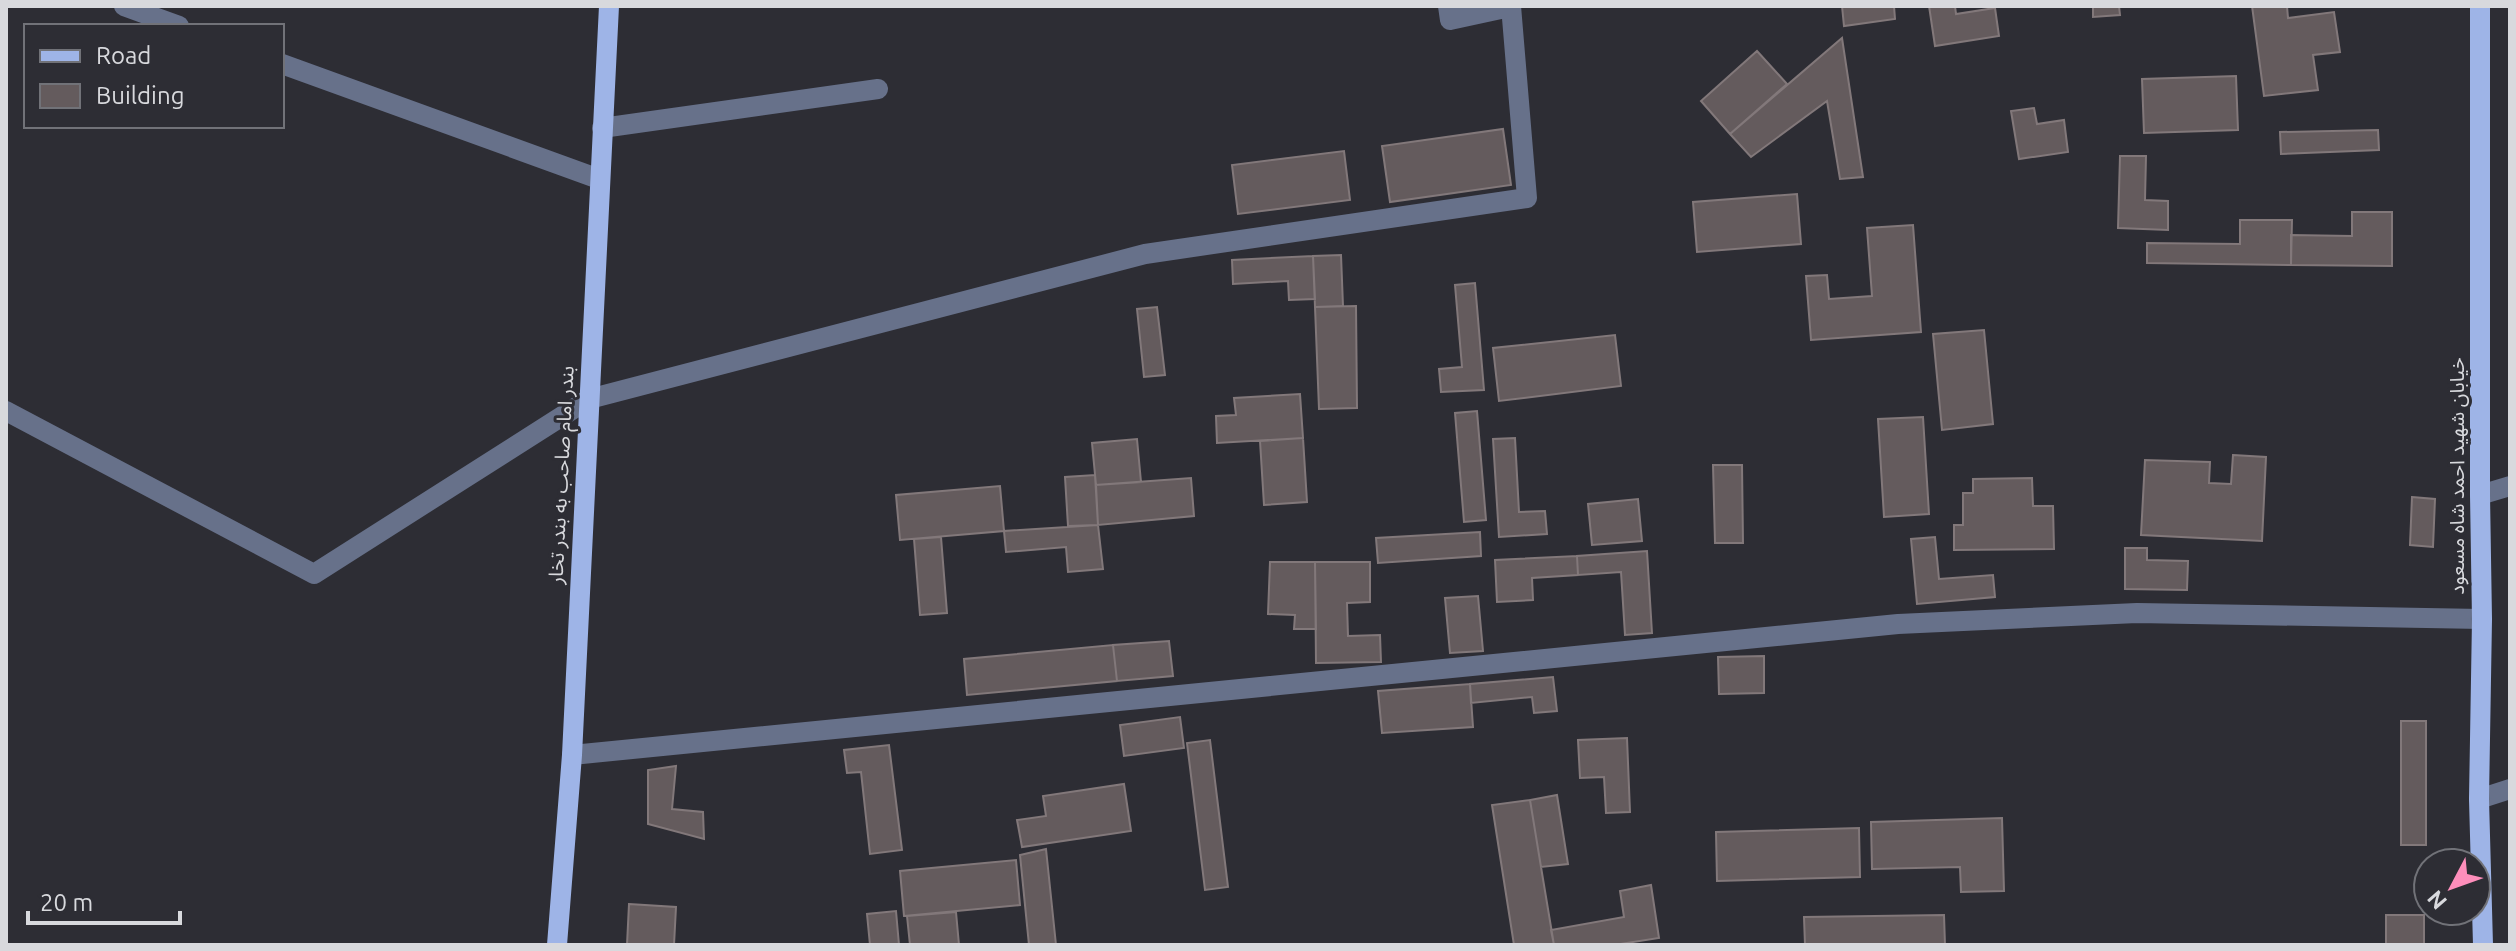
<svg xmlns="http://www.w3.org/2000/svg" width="2516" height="951" font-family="Ubuntu,'Noto Sans Arabic',sans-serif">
	<rect width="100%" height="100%" fill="#2d2d34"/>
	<path fill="#645b5d" stroke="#82787a" stroke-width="2" d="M1842 6H1894L1895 19 1844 26Z
		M1929 6H1955L1956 14 1995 8 1999 36 1935 46Z
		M2093 6H2119L2120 15 2093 17Z
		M2252 6H2287L2288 18 2334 12 2340 52 2313 55 2318 90 2264 96Z
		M1842 38 1863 177 1840 179 1827 101 1751 157 1730 134Z
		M1757 51 1787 84 1730 134 1701 101Z
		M2236 76 2238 130 2144 133 2142 79Z
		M2034 108 2037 124 2064 120 2068 152 2019 159 2011 111Z
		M1503 129 1511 185 1390 202 1382 146Z
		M2378 130 2379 150 2281 154 2280 132Z
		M1344 151 1350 200 1238 214 1232 165Z
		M2120 156H2146L2145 200 2168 201V230L2118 228Z
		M1797 194 1801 244 1697 252 1693 202Z
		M2352 212H2392V266L2291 265V235L2352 236Z
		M2240 220H2292L2291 265 2147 263V243L2240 244Z
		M1913 225 1921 332 1811 340 1806 276 1827 275 1829 299 1872 296 1867 228Z
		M1341 255 1343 306 1315 307 1313 256Z
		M1313 256 1315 299 1289 300 1288 281 1233 284 1232 260Z
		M1475 283 1484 390 1441 392 1439 369 1462 367 1455 285Z
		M1356 306 1357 408 1319 409 1315 307Z
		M1157 307 1165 375 1144 377 1137 309Z
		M1984 330 1993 424 1942 430 1933 334Z
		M1615 335 1621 386 1499 401 1493 348Z
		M1300 394 1303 438 1217 443 1216 416 1236 415 1234 398Z
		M1477 411 1486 520 1464 522 1455 413Z
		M1923 417 1929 514 1884 517 1878 419Z
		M1303 438 1307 502 1264 505 1260 441Z
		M1515 438 1519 512 1545 511 1547 534 1499 537 1493 439Z
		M1137 439 1141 482 1096 485 1092 443Z
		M2233 455 2266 457 2262 541 2141 535 2145 460 2210 462 2209 483 2231 484Z
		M1713 465H1742L1743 543H1715Z
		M1095 475 1098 525 1068 526 1065 477Z
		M1191 478 1194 516 1098 525 1096 485Z
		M2032 478 2033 506H2053L2054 549 1954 550V525H1963V493H1973V479Z
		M1000 486 1004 531 900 540 896 495Z
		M2412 497 2435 499 2433 547 2410 545Z
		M1638 499 1642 541 1592 545 1588 504Z
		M1098 525 1103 569 1068 572 1066 547 1006 552 1004 531Z
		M1480 532 1481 556 1378 563 1376 538Z
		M941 537 947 613 920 615 914 539Z
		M1935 537 1939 579 1993 575 1995 597 1917 604 1911 539Z
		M2125 548H2147V560L2188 561 2187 590 2125 589Z
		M1647 551 1652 633 1625 635 1621 572 1578 575 1577 556Z
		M1577 556 1578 575 1532 578 1533 600 1497 602 1495 560Z
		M1270 562H1315L1316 629H1294L1295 615 1268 614Z
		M1315 562H1370V602L1347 603 1348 636 1380 635 1381 662 1316 663Z
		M1478 596 1483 651 1450 653 1445 598Z
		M1169 641 1173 676 1117 681 1113 645Z
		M1113 645 1117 681 967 695 964 659Z
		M1764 656V693L1719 694 1718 657Z
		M1553 677 1557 711 1534 713 1532 697 1471 703 1470 684Z
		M1470 684 1473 727 1382 733 1378 691Z
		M1180 717 1184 748 1124 756 1120 725Z
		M2401 721H2426V845H2401Z
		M1627 738 1630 812 1606 813 1604 777 1580 778 1578 740Z
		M1210 740 1228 887 1205 890 1187 743Z
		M889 745 902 850 870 854 861 772 847 773 844 750Z
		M676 766 672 809 703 812 704 839 648 824V770Z
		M1124 784 1131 831 1022 847 1017 820 1046 816 1043 796Z
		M1557 795 1568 864 1541 867 1530 800Z
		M1530 800 1541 867 1554 945H1514L1492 805Z
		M2002 818 2004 891 1961 892 1960 867 1872 869 1871 822Z
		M1859 828 1860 877 1717 881 1716 832Z
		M1046 849 1056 945H1029L1020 855Z
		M1016 860 1020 905 904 916 900 871Z
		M1651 885 1659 938 1614 945H1554L1551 930 1624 917 1620 891Z
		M629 904 676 907 674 945H627Z
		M896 911 899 945H870L867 914Z
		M956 912 959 945H910L907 916Z
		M1944 915 1945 945H1805L1804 917Z
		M2386 915H2424V945H2386Z"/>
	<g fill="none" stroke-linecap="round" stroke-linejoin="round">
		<path stroke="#67718a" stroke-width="20" d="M124 6 179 26
			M1448 6 1450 20 1510 7
			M282 64 599 179
			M602 128 878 89
			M6 411 314 574 589 399 1145 254 1527 198 1511 6
			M2480 495 2510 486
			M572 755 1898 624 2137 613 2482 619
			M2479 799 2510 789"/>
		<path stroke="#9eb4e7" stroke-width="20" d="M2480 6V495L2482 619 2479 799 2483 945
			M557 945 572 755 609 6"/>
	</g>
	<g text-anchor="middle" stroke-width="6" stroke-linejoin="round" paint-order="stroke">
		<g font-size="20" fill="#d8d9dd" stroke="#2d2d34">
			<text transform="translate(561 475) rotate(-87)" y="7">بندر امام صاحب به بندر تخار</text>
			<text transform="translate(2457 476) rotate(-90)" y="7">خیابان شهید احمد شاه مسعود</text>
		</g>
	</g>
	<rect width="2516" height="951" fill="none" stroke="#d8d9dd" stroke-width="16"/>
	<rect x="24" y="24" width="260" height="104" fill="#2d2d34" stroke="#717278" stroke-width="2"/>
	<rect x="40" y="50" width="40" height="12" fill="#9eb4e7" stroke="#717278" stroke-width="2"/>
	<text x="96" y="64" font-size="24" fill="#d8d9dd">Road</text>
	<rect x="40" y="84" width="40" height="24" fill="#645b5d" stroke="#717278" stroke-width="2"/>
	<text x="96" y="104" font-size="24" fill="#d8d9dd">Building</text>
	<g transform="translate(2452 887) rotate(229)"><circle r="38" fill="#2d2d34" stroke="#717278" stroke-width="2"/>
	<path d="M0-6L14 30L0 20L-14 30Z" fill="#fe8ebb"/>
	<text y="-12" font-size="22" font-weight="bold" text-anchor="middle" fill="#d8d9dd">N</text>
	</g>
	<path d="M28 911v12h152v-12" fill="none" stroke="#d8d9dd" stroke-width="4"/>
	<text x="40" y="911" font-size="24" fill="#d8d9dd" stroke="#2d2d34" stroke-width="6" paint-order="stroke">20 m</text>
</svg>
